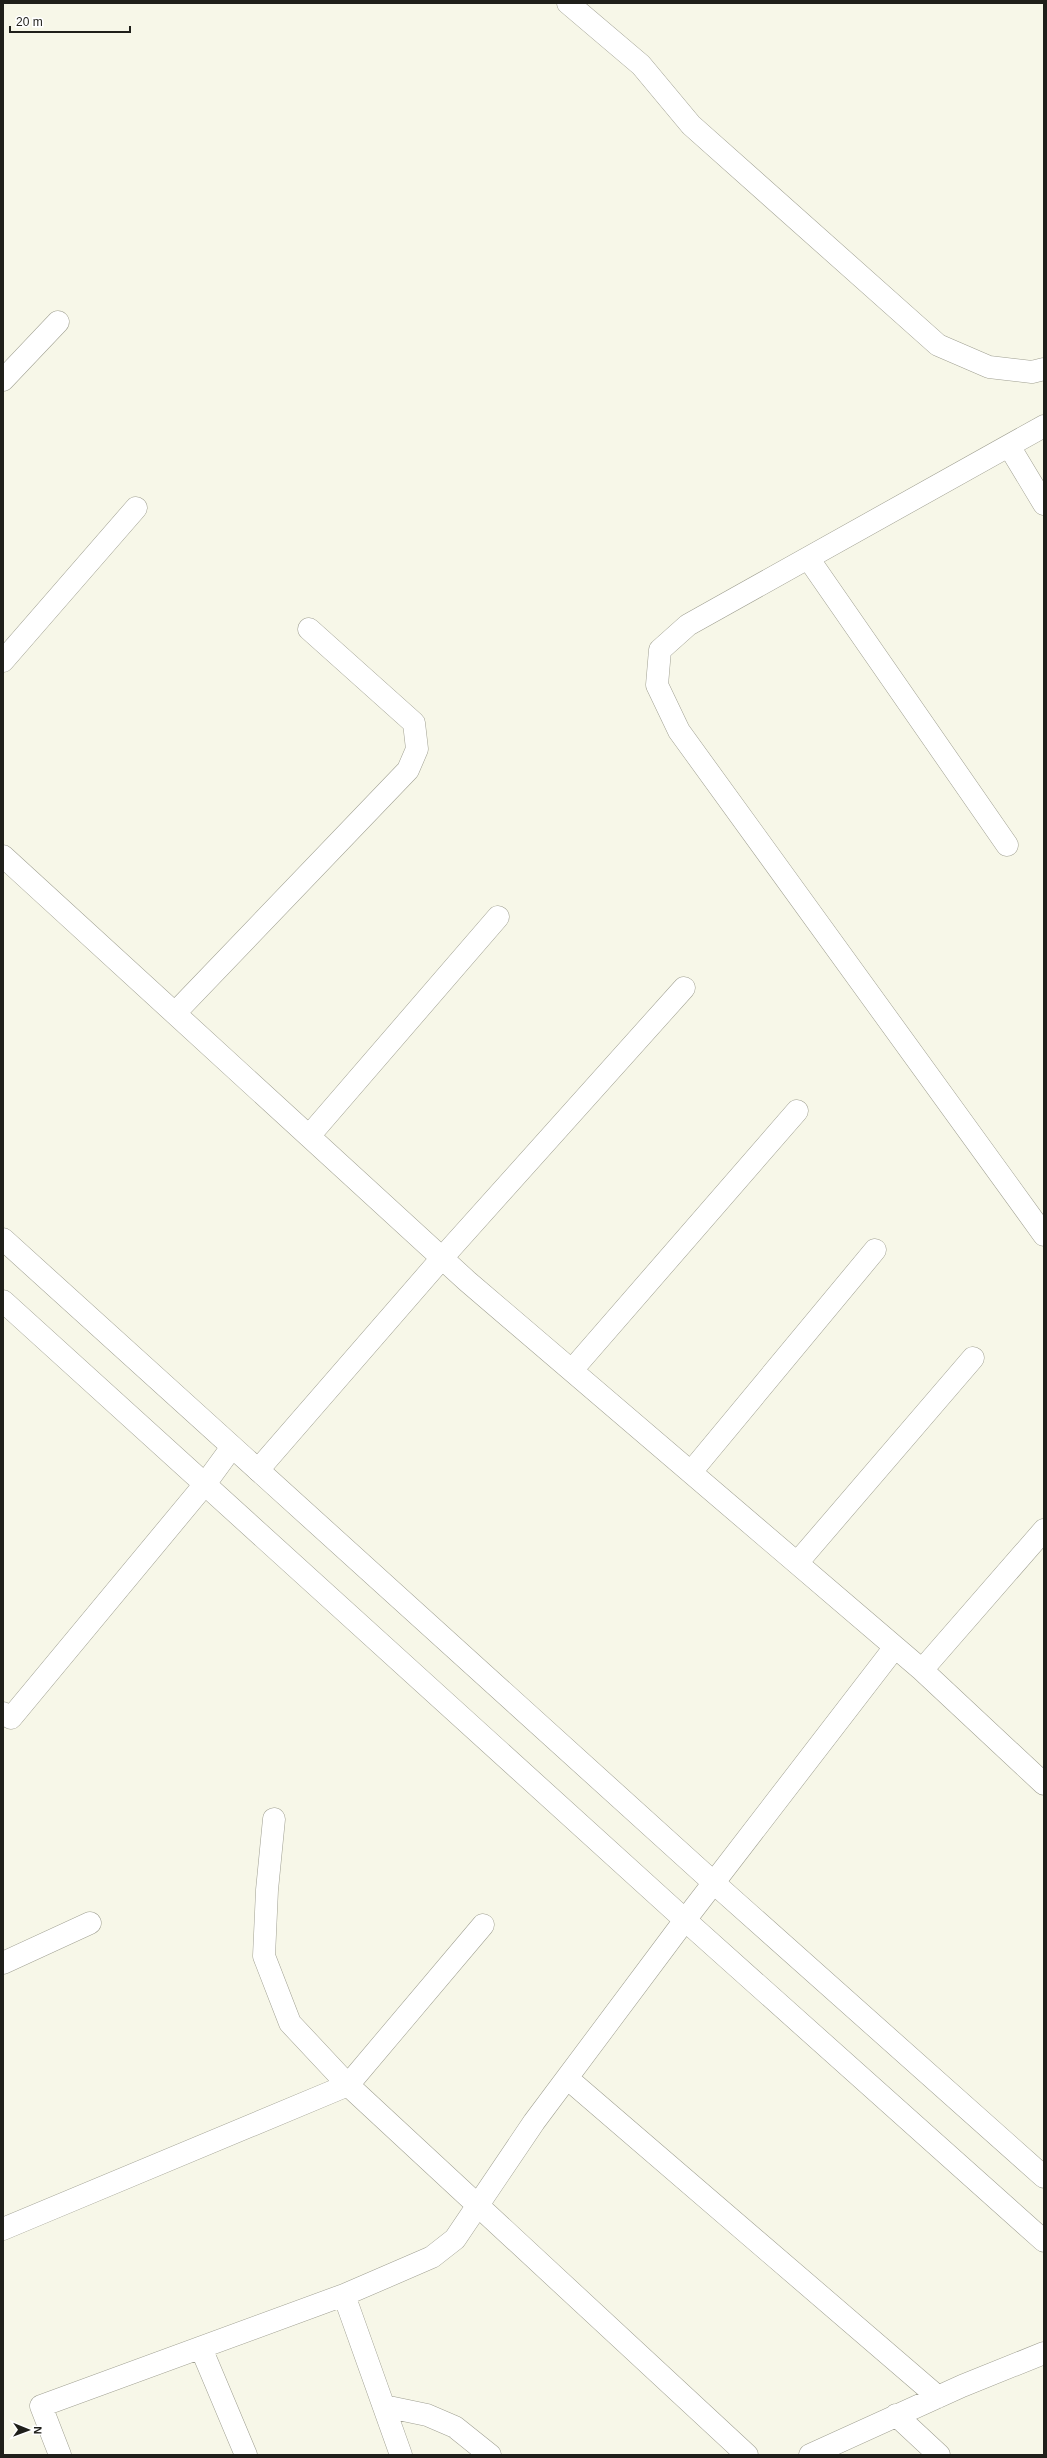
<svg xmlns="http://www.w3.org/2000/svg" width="1047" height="2458" font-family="Helvetica,sans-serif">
	<rect width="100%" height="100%" fill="#f7f7e8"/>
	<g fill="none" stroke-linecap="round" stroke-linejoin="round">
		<g stroke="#a0a092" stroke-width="23">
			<path id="lane" d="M568 3 641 65 691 125 938 345 989 367 1032 372 1044 369
				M1044 426 688 625 660 650 657 685 679 731 1044 1235
				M1009 446 1044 504
				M808 558 1007 845"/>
		</g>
		<g stroke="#a0a092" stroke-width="23">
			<path id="street" d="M3 380 58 322
				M3 661 136 508
				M3 856 467 1281 922 1670 1044 1784
				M175 1013 408 770 417 749 414 723 309 629
				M309 1136 498 917
				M572 1370 797 1111
				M258 1470 442 1258 684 988
				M691 1472 875 1250
				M797 1563 973 1358
				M922 1670 1044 1530
				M3 1713 11 1718 205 1484 232 1447
				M274 1819 267 1890 264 1956 290 2023 348 2085 747 2455
				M3 1963 90 1923
				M567 2078 938 2397
				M3 2229 348 2085 483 1925
				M344 2295 432 2257 455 2239 534 2122 685 1920 895 1647
				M201 2348 246 2455
				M384 2406 427 2415 455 2427 490 2455
				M896 2415 939 2455
				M60 2455 41 2406 344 2295 401 2455
				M810 2455 962 2386 1044 2353"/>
		</g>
		<g stroke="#a0a092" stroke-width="23">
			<path id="secondary" d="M3 1239 714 1883 1044 2177
				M3 1301 685 1920 1044 2241"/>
		</g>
		<use href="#lane" stroke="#fff" stroke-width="22"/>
		<use href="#street" stroke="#fff" stroke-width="22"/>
		<use href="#secondary" stroke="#fff" stroke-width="22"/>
	</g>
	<rect width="1047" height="2458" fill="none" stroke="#1f1f1a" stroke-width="8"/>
	<g transform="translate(28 2430) rotate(91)" stroke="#ffffff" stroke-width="3" paint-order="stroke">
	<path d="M0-3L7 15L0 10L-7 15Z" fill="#1f1f1a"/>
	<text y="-6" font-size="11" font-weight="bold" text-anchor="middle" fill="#1f1f1a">N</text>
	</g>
	<path d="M10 26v6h120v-6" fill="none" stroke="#1f1f1a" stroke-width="2"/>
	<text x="16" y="26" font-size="12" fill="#1f1f1a" stroke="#ffffff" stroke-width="3" paint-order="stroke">20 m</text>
</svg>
